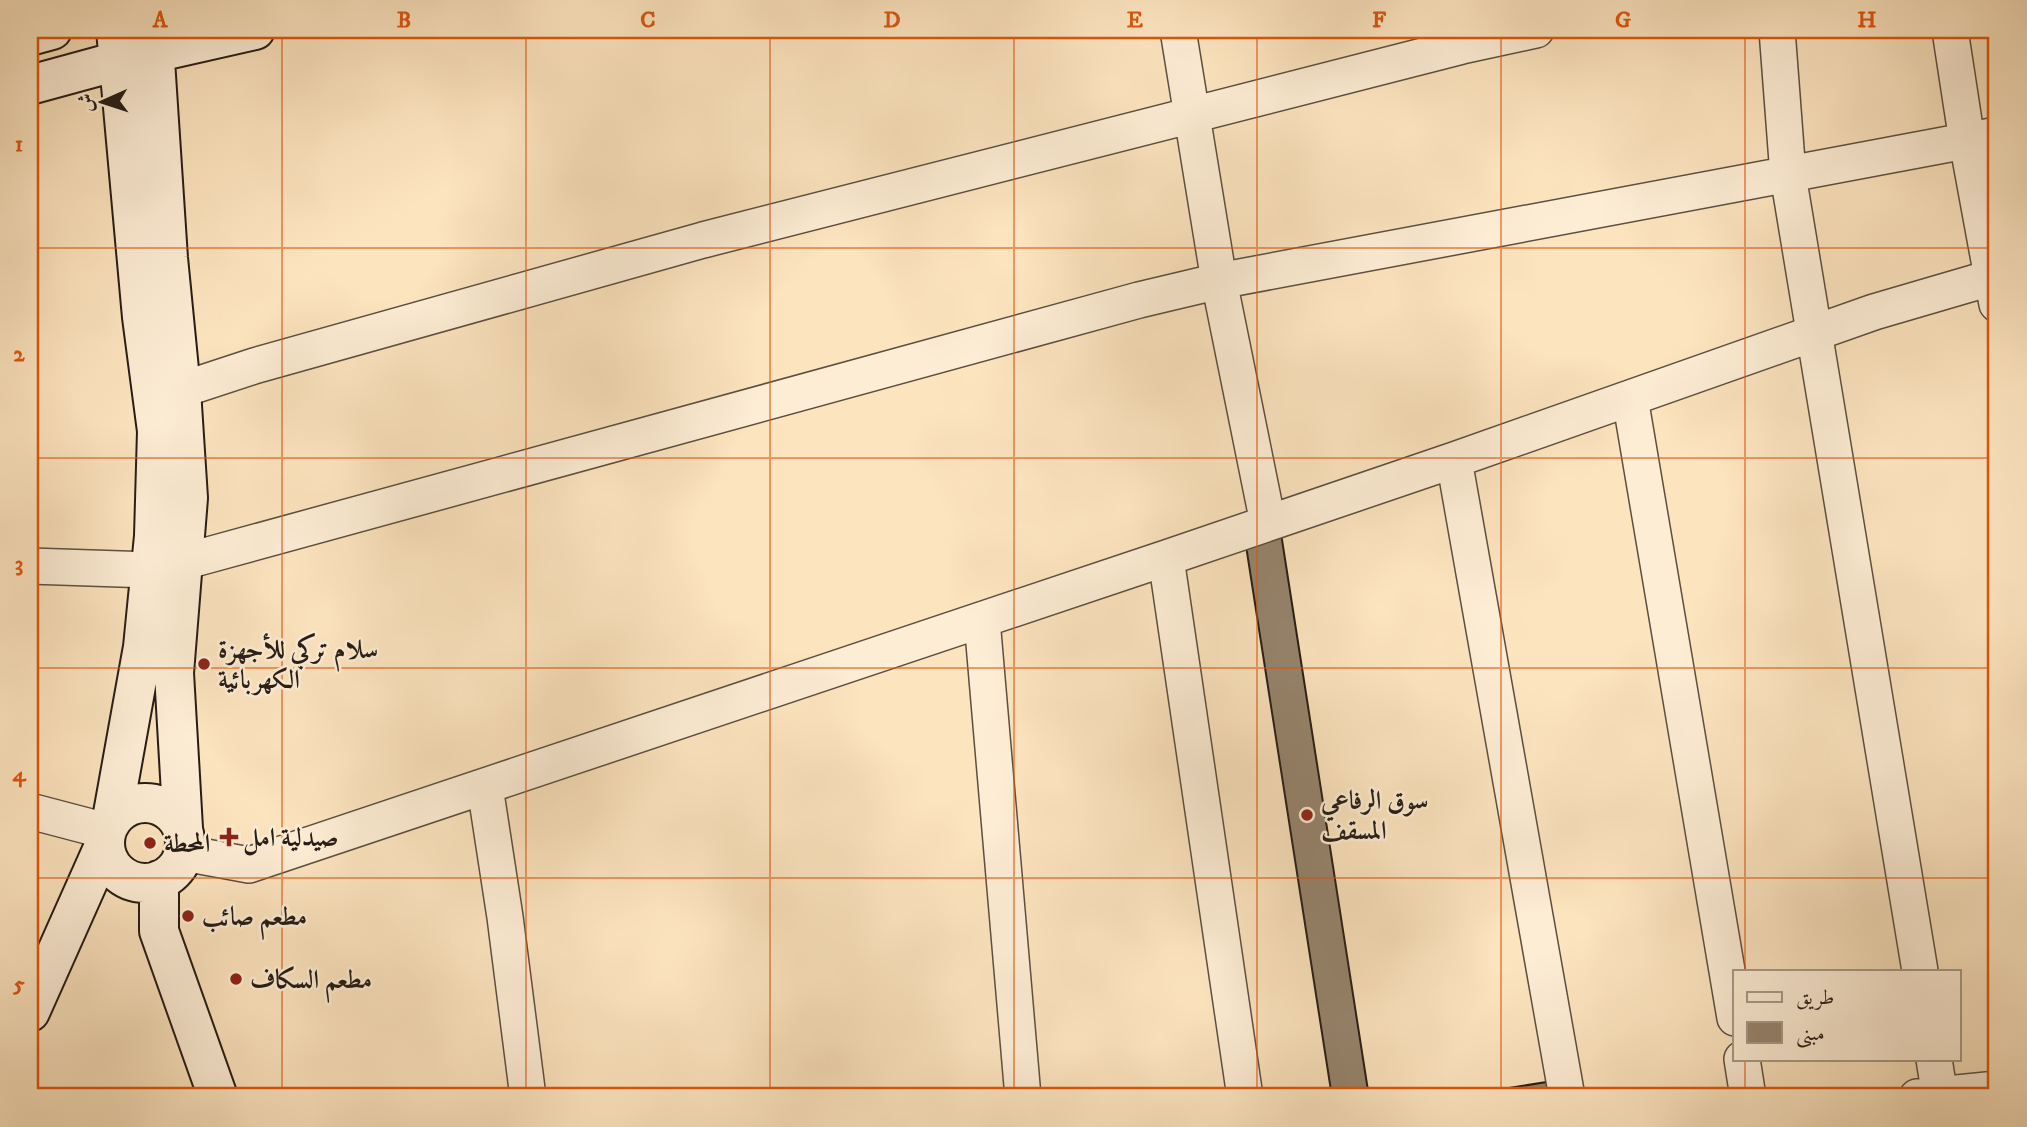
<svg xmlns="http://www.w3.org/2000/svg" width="2027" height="1127" font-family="'IM FELL DW Pica',Amiri,serif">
	<rect width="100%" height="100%" fill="#fce4bf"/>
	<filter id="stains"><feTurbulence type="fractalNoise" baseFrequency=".00286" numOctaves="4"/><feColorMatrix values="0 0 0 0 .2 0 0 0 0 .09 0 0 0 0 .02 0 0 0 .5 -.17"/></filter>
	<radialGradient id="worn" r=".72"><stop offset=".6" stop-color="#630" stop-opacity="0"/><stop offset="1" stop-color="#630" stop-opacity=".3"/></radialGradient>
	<path fill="#96846e" stroke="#271d16" stroke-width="2" d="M1280 527 1369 1097H1332L1244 533Z
		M1547 1082 1549 1097H1452Z"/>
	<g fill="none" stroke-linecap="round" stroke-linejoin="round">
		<g stroke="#5c4f40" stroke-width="38">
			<path id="street" d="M1178 30 1219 281 1268 523
				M1777 30 1788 175 1920 971
				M1950 30 1967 141 1997 304
				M181 390 254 366 703 240 1462 46 1536 30
				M1630 398 1735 1018
				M1454 460 1567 1097
				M1166 558 1245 1097
				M183 562 1139 300 1219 281 1997 135
				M30 566 151 570
				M982 620 1023 1097
				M485 787 505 917 528 1097
				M30 811 106 831
				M184 853 249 865 1166 558 1454 460 1874 312 1997 276
				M1742 1059 1748 1097
				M1934 1059 1940 1097
				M1917 1097 1997 1089"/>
		</g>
		<g stroke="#271d16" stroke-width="42">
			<path id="secondary" d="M153 30 168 258 181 390 188 498 174 673 183 828
				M30 36 52 30
				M30 85 118 61 255 30
				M105 843a40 40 0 1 1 80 0a40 40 0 1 1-80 0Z
				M112 819 143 647 154 536 157 431 142 317 116 30
				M159 880V931L218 1097
				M30 1012 104 846"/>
		</g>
		<use href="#street" stroke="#fdedd5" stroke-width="35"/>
		<use href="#secondary" stroke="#fdedd5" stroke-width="38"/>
	</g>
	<path fill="none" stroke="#de560c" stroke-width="2" stroke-opacity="0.55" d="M282 30V1097M526 30V1097M770 30V1097M1014 30V1097M1257 30V1097M1501 30V1097M1745 30V971M30 248H1997M30 458H1997M30 668H1997M30 878H1997M1745 1059V1097"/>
	<g fill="#8f2418" stroke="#fdedd5" stroke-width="2.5">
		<circle cx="204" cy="664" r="7"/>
		<circle cx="1307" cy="815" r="7"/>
		<path d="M225.5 826.5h7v7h7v7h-7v7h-7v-7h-7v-7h7z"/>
		<circle cx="150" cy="843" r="7"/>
		<circle cx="188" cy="916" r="7"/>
		<circle cx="236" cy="979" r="7"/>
	</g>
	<g text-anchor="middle" stroke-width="5" stroke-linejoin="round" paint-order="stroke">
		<g font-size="26" font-weight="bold" fill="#271d16" stroke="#fdedd5" text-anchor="start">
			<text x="218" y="658">سلام تركي للأجهزة<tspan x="218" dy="30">الكهربائية</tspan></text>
			<text x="1321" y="809">سوق الرفاعي<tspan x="1321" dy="30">المسقف</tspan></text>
			<text x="243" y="846">صيدلية امل</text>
			<text x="164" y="852">المحطة</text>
			<text x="202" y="925">مطعم صائب</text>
			<text x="250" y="988">مطعم السكاف</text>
		</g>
	</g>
	<rect width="2027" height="1127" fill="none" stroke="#fce4bf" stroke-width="77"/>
	<rect x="1733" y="970" width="228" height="91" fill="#fdedd5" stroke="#a79a89" stroke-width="2"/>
	<rect x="1747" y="992" width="35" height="10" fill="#fdedd5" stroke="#a79a89" stroke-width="2"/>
	<text x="1796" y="1004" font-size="21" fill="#271d16">طريق</text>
	<rect x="1747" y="1022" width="35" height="21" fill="#96846e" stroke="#a79a89" stroke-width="2"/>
	<text x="1796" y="1040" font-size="21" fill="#271d16">مبنى</text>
	<g transform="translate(102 102) rotate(267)" stroke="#fdedd5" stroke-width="5" paint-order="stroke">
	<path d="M0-5L12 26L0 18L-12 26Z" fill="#271d16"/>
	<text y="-10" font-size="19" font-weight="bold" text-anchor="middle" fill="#271d16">ش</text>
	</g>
	<rect x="38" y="38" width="1950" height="1050" fill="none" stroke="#de560c" stroke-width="2.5"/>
	<g font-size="23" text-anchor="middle" font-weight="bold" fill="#de560c">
		<text x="160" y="27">A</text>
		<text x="404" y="27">B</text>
		<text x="648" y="27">C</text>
		<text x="892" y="27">D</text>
		<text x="1135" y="27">E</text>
		<text x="1379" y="27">F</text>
		<text x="1623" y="27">G</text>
		<text x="1867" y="27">H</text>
		<text x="19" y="151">1</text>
		<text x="19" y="361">2</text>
		<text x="19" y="571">3</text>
		<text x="19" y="781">4</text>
		<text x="19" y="991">5</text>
	</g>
	<rect width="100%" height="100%" filter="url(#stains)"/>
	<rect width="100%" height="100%" fill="url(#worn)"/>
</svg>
